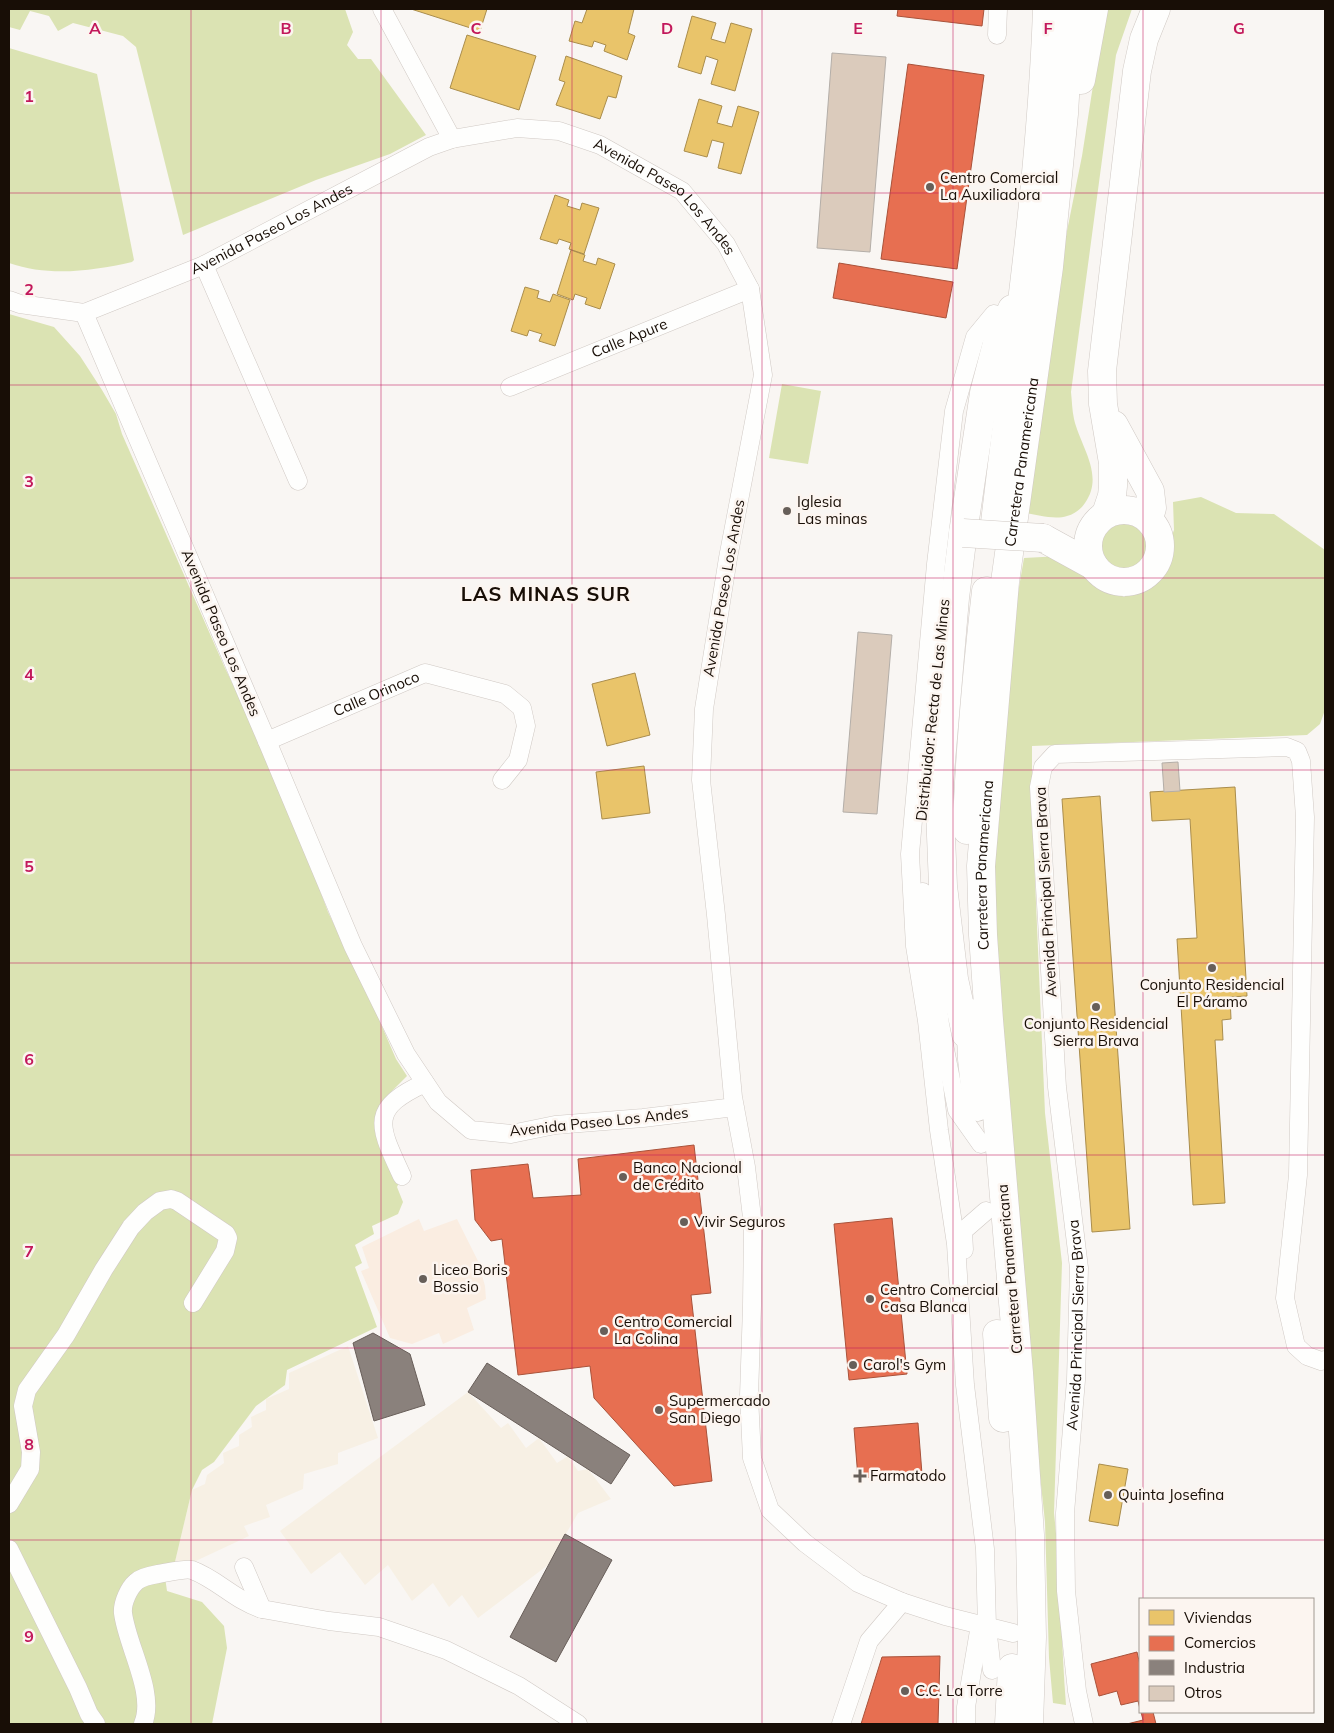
<svg xmlns="http://www.w3.org/2000/svg" width="1334" height="1733" font-family="Mulish,sans-serif">
	<rect width="100%" height="100%" fill="#f9f6f3"/>
	<path fill="#f7f0e4" d="M348 1346 378 1438 338 1453V1464L304 1474 303 1489 266 1505 270 1517 244 1526 249 1536 183 1567 174 1566 192 1490 205 1484 207 1475 224 1463 223 1453 239 1446V1435L252 1427 251 1417 266 1410V1399L289 1389V1373Z
		M468 1392 501 1428 508 1423 526 1448 539 1438 557 1463 568 1456 578 1471 588 1469 611 1499 578 1513 548 1565 478 1618 462 1595 449 1607 433 1583 412 1601 388 1565 365 1585 340 1552 311 1574 280 1531Z"/>
	<path fill="#faede1" d="M419 1219 424 1231 457 1219 478 1261 485 1286 486 1299 467 1308 474 1330 443 1344 439 1333 412 1344 390 1338 361 1271 369 1268 362 1247Z"/>
	<path fill="#dbe3b3" d="M9 9H345L353 32 347 45 358 59H371L426 135 390 154 316 180 183 235 136 47 123 36 73 23 58 31 49 16 30 11 20 30 9 27Z
		M1105 9H1132L1116 55 1071 392C1072 401 1072 410 1074 419 1080 446 1105 475 1085 503 1081 509 1075 514 1067 516 1055 520 1038 515 1025 513L1061 261 1082 156Z
		M9 48 97 74 134 260 132 262C92 271 49 277 9 263Z
		M9 314 54 327 80 356 102 390 116 414 122 434 225 668 253 726 302 842 328 912 368 994 396 1059 407 1076 387 1096 383 1127 402 1176 397 1187 403 1202 398 1214 372 1226 374 1234 355 1245 362 1263 355 1267 377 1327 287 1370 285 1385 256 1406 214 1462 202 1470 192 1490 174 1566 164 1570 167 1591 202 1602 224 1626 227 1648 212 1724H9Z
		M782 384 821 391 808 464 769 458Z
		M1201 497 1236 513 1274 514 1325 550V710L1320 724 1307 735 1032 746V809L1045 1113 1062 1263 1054 1513C1061 1577 1061 1641 1066 1705L1053 1703 1049 1658 1045 1522 1011 1205 990 841 1010 640 1024 558 1061 556 1097 583 1124 597 1158 573 1174 530 1173 502Z
		M1097 545a25 25 0 1 1 50 0a25 25 0 1 1-50 0Z"/>
	<path fill="#e9c46a" stroke="#aa8d4c" d="M411 9H487L480 31Z
		M587 9H634L628 33 635 36 627 60 604 51 606 45 594 41 592 47 569 41 575 21 582 23Z
		M692 16 716 23 711 39 725 43 731 23 752 29 735 91 711 84 718 60 706 56 701 74 678 67Z
		M467 35 536 56 519 110 450 88Z
		M566 56 622 76 616 98 608 96 600 119 556 105 565 82 559 80Z
		M699 99 722 106 717 123 732 127 738 106 759 112 741 174 718 168 724 143 712 140 707 157 684 151Z
		M555 195 569 200 567 206 580 210 582 203 599 208 584 254 569 249 571 243 559 239 557 244 540 239Z
		M571 250 585 255 583 261 596 265 598 258 615 264 600 309 585 304 587 298 575 294 573 300 557 294Z
		M525 287 539 291 537 298 550 302 553 294 570 300 555 346 539 341 542 334 529 330 527 336 511 331Z
		M635 673 650 735 607 746 592 684Z
		M644 766 650 813 602 819 596 772Z
		M1235 787 1247 996 1230 997 1231 1019 1222 1020 1223 1040H1215L1225 1203 1193 1205 1177 939 1197 938 1190 819 1152 821 1150 792Z
		M1100 796 1130 1229 1092 1232 1062 799Z
		M1099 1464 1128 1469 1118 1526 1089 1521Z"/>
	<path fill="#e76f51" stroke="#a9523a" d="M898 9H984L982 26 897 16Z
		M908 64 984 75 957 269 881 259Z
		M839 263 953 282 946 318 833 298Z
		M694 1145 711 1293 691 1295 712 1481 674 1486 594 1398 590 1366 518 1375 502 1239 491 1241 475 1220 471 1170 528 1164 533 1198 581 1195 578 1159Z
		M892 1218 907 1374 849 1380 834 1224Z
		M918 1423 922 1474 858 1478 854 1428Z
		M1137 1652 1140 1665V1709L1138 1701 1121 1705 1117 1691 1099 1696 1091 1664Z
		M940 1656 938 1724H861L882 1657Z
		M1141 1712H1153L1156 1724H1127L1143 1720Z"/>
	<path fill="#8a817c" stroke="#685e59" d="M373 1333 410 1354 425 1405 374 1421 353 1343Z
		M487 1363 630 1455 611 1484 468 1392Z
		M565 1534 612 1560 556 1662 510 1637Z"/>
	<path fill="#dbcbbc" stroke="#b4aea8" d="M832 53 886 57 870 252 817 248Z
		M858 632 892 635 877 814 843 812Z
		M1178 762 1180 791 1164 792 1162 763Z"/>
	<g fill="none" stroke-linecap="round" stroke-linejoin="round">
		<g stroke="#d0c9c4" stroke-width="19">
			<g id="street">
				<path d="M382 9 452 139"/>
				<path d="M997 35 998 9"/>
				<path d="M204 265 298 481"/>
				<path d="M9 300 20 304 84 313"/>
				<path id="s1" d="M510 387 750 289"/>
				<path id="s2" d="M267 741 425 673 505 694 522 708 526 726 518 760 502 780"/>
				<path d="M923 892 940 1024 957 1110 981 1144"/>
				<path id="s3" d="M735 1107 643 1118 555 1125 511 1134 471 1130 438 1102 406 1054 353 946 267 741 84 313 204 265 429 147 452 139 517 128 559 131 600 145 682 191 726 244 750 289 763 375 728 558 704 709 701 780 716 915 733 1097 746 1167 753 1226 752 1306 749 1396 752 1458 770 1510 805 1543 858 1583 902 1602"/>
				<path d="M402 1176C379 1126 368 1109 425 1083"/>
				<path d="M964 1250 963 1231 986 1211"/>
				<path d="M9 1504 30 1469 31 1452 23 1406 27 1390 66 1335 104 1269 131 1227 145 1212 160 1201 171 1199 177 1201 226 1234 228 1238 225 1251 193 1303"/>
				<path d="M9 1549 78 1688 89 1714 96 1724"/>
				<path d="M244 1567 262 1609 329 1621 379 1627 446 1650 519 1686 578 1724"/>
				<path d="M992 1670 987 1627 985 1549 965 1385 956 1244 939 1130 927 1021 915 946 910 854 936 564 954 411 975 337 994 314"/>
				<path d="M143 1724C156 1693 127 1646 123 1613 122 1603 129 1588 136 1582 141 1577 152 1575 158 1574 166 1573 185 1568 192 1570 217 1579 236 1601 262 1609"/>
				<path d="M841 1724 869 1641 902 1602 945 1616 1013 1633"/>
				<path d="M966 1724V1707L980 1625"/>
				<path id="s4" d="M1084 1724 1077 1691 1066 1591 1065 1513 1076 1380 1079 1268 1057 1087 1039 787 1043 767 1055 754 1287 747 1297 751 1301 761 1305 817 1298 1175 1285 1298 1296 1346 1307 1356 1321 1361 1325 1360"/>
			</g>
		</g>
		<g stroke="#d0c9c4" stroke-width="29">
			<g id="primary">
				<path d="M1081 80 1094 9"/>
				<path d="M1114 425 1150 491 1152 508 1149 518"/>
				<circle cx="1124" cy="546" r="36"/>
				<path d="M1106 514 1112 496 1113 486V463L1103 404 1102 371 1137 71 1144 39 1156 9"/>
				<path d="M994 531C1014 358 1041 183 1047 9"/>
				<path d="M1043 538 1094 566"/>
				<path d="M967 830C969 750 977 671 986 591"/>
				<path d="M970 1013 972 1059 977 1107"/>
				<path d="M966 1034 954 979 943 886 939 785 955 598 963 533 984 393 997 343 1012 309"/>
				<path d="M997 1334 1003 1418"/>
				<path d="M1009 1724 1012 1668"/>
				<path id="s5" d="M1029 1724 1032 1637 1030 1535 1019 1373 989 1020 983 935 981 866 1005 582 1049 267 1064 114 1070 9"/>
			</g>
		</g>
		<use href="#street" stroke="#fefefd" stroke-width="18"/>
		<use href="#primary" stroke="#fefefd" stroke-width="28"/>
		<g stroke="#d0c9c4" stroke-width="29" stroke-linecap="butt">
			<path id="primary-bridge" d="M963 533 1043 538"/>
		</g>
		<use href="#primary-bridge" stroke="#fefefd" stroke-width="28"/>
	</g>
	<path fill="none" stroke="#c2185b" stroke-width="1" stroke-opacity="0.55" d="M191 9V1724M381 9V1724M572 9V1724M762 9V1724M953 9V1724M1143 9V1599M9 193H1325M9 385H1325M9 578H1325M9 770H1325M9 963H1325M9 1155H1325M9 1348H1325M9 1540H1325M1143 1712V1724"/>
	<g fill="#675f59" stroke="#fcf5f0" stroke-width="2">
		<circle cx="930" cy="187" r="5"/>
		<circle cx="787" cy="511" r="5"/>
		<circle cx="1212" cy="968" r="5"/>
		<circle cx="1096" cy="1007" r="5"/>
		<circle cx="623" cy="1177" r="5"/>
		<circle cx="684" cy="1222" r="5"/>
		<circle cx="423" cy="1279" r="5"/>
		<circle cx="870" cy="1299" r="5"/>
		<circle cx="604" cy="1331" r="5"/>
		<circle cx="853" cy="1365" r="5"/>
		<circle cx="659" cy="1410" r="5"/>
		<path d="M857.5 1468.5h5v5h5v5h-5v5h-5v-5h-5v-5h5z"/>
		<circle cx="1108" cy="1495" r="5"/>
		<circle cx="905" cy="1691" r="5"/>
	</g>
	<g text-anchor="middle" stroke-width="5" stroke-linejoin="round" paint-order="stroke">
		<g font-size="15" fill="#180e06" stroke="#fcf5f0" text-anchor="start">
			<text x="940" y="183">Centro Comercial<tspan x="940" dy="17">La Auxiliadora</tspan></text>
			<text x="797" y="507">Iglesia<tspan x="797" dy="17">Las minas</tspan></text>
			<text x="1212" y="990" text-anchor="middle">Conjunto Residencial<tspan x="1212" dy="17">El Páramo</tspan></text>
			<text x="1096" y="1029" text-anchor="middle">Conjunto Residencial<tspan x="1096" dy="17">Sierra Brava</tspan></text>
			<text x="633" y="1173">Banco Nacional<tspan x="633" dy="17">de Crédito</tspan></text>
			<text x="694" y="1227">Vivir Seguros</text>
			<text x="433" y="1275">Liceo Boris<tspan x="433" dy="17">Bossio</tspan></text>
			<text x="880" y="1295">Centro Comercial<tspan x="880" dy="17">Casa Blanca</tspan></text>
			<text x="614" y="1327">Centro Comercial<tspan x="614" dy="17">La Colina</tspan></text>
			<text x="863" y="1370">Carol's Gym</text>
			<text x="669" y="1406">Supermercado<tspan x="669" dy="17">San Diego</tspan></text>
			<text x="870" y="1481">Farmatodo</text>
			<text x="1118" y="1500">Quinta Josefina</text>
			<text x="915" y="1696">C.C. La Torre</text>
		</g>
		<g font-size="15" fill="#180e06" stroke="#fcf5f0">
			<text dy="5" stroke="none"><textPath href="#s3" startOffset="1818">Avenida Paseo Los Andes</textPath></text>
			<text dy="5" stroke="none"><textPath href="#s3" startOffset="1381">Avenida Paseo Los Andes</textPath></text>
			<text dy="5" stroke="none"><textPath href="#s1" startOffset="129">Calle Apure</textPath></text>
			<text dy="5" stroke="none"><textPath href="#s5" startOffset="1266">Carretera Panamericana</textPath></text>
			<text transform="translate(724 588) rotate(-80)" y="5">Avenida Paseo Los Andes</text>
			<text transform="translate(221 633) rotate(67)" y="5">Avenida Paseo Los Andes</text>
			<text dy="5" stroke="none"><textPath href="#s2" startOffset="119">Calle Orinoco</textPath></text>
			<text transform="translate(933 710) rotate(-84)" y="5">Distribuidor: Recta de Las Minas</text>
			<text dy="5" stroke="none"><textPath href="#s5" startOffset="861">Carretera Panamericana</textPath></text>
			<text transform="translate(1046 892) rotate(-93)" y="5">Avenida Principal Sierra Brava</text>
			<text transform="translate(599 1122) rotate(-6)" y="5">Avenida Paseo Los Andes</text>
			<text transform="translate(1010 1269) rotate(-95)" y="5">Carretera Panamericana</text>
			<text dy="5" stroke="none"><textPath href="#s4" startOffset="401">Avenida Principal Sierra Brava</textPath></text>
		</g>
		<g font-size="20" font-weight="bold" letter-spacing="1" fill="#180e06" stroke="#fcf5f0">
			<text x="546" y="601">LAS MINAS SUR</text>
		</g>
	</g>
	<g font-size="16" text-anchor="middle" font-weight="bold" fill="#c2185b" stroke="#fcf5f0" stroke-width="5" stroke-linejoin="round" paint-order="stroke">
		<text x="95" y="34">A</text>
		<text x="286" y="34">B</text>
		<text x="476" y="34">C</text>
		<text x="667" y="34">D</text>
		<text x="858" y="34">E</text>
		<text x="1048" y="34">F</text>
		<text x="1239" y="34">G</text>
		<text x="29" y="102">1</text>
		<text x="29" y="295">2</text>
		<text x="29" y="487">3</text>
		<text x="29" y="680">4</text>
		<text x="29" y="872">5</text>
		<text x="29" y="1065">6</text>
		<text x="29" y="1257">7</text>
		<text x="29" y="1450">8</text>
		<text x="29" y="1642">9</text>
	</g>
	<rect width="1334" height="1733" fill="none" stroke="#180e06" stroke-width="20"/>
	<rect x="1139" y="1598" width="175" height="115" fill="#fcf5f0" stroke="#a19992"/>
	<rect x="1149" y="1610" width="25" height="15" fill="#e9c46a" stroke="#a19992"/>
	<text x="1184" y="1623" font-size="15" fill="#180e06">Viviendas</text>
	<rect x="1149" y="1636" width="25" height="15" fill="#e76f51" stroke="#a19992"/>
	<text x="1184" y="1648" font-size="15" fill="#180e06">Comercios</text>
	<rect x="1149" y="1660" width="25" height="15" fill="#8a817c" stroke="#a19992"/>
	<text x="1184" y="1673" font-size="15" fill="#180e06">Industria</text>
	<rect x="1149" y="1686" width="25" height="15" fill="#dbcbbc" stroke="#a19992"/>
	<text x="1184" y="1698" font-size="15" fill="#180e06">Otros</text>
</svg>
